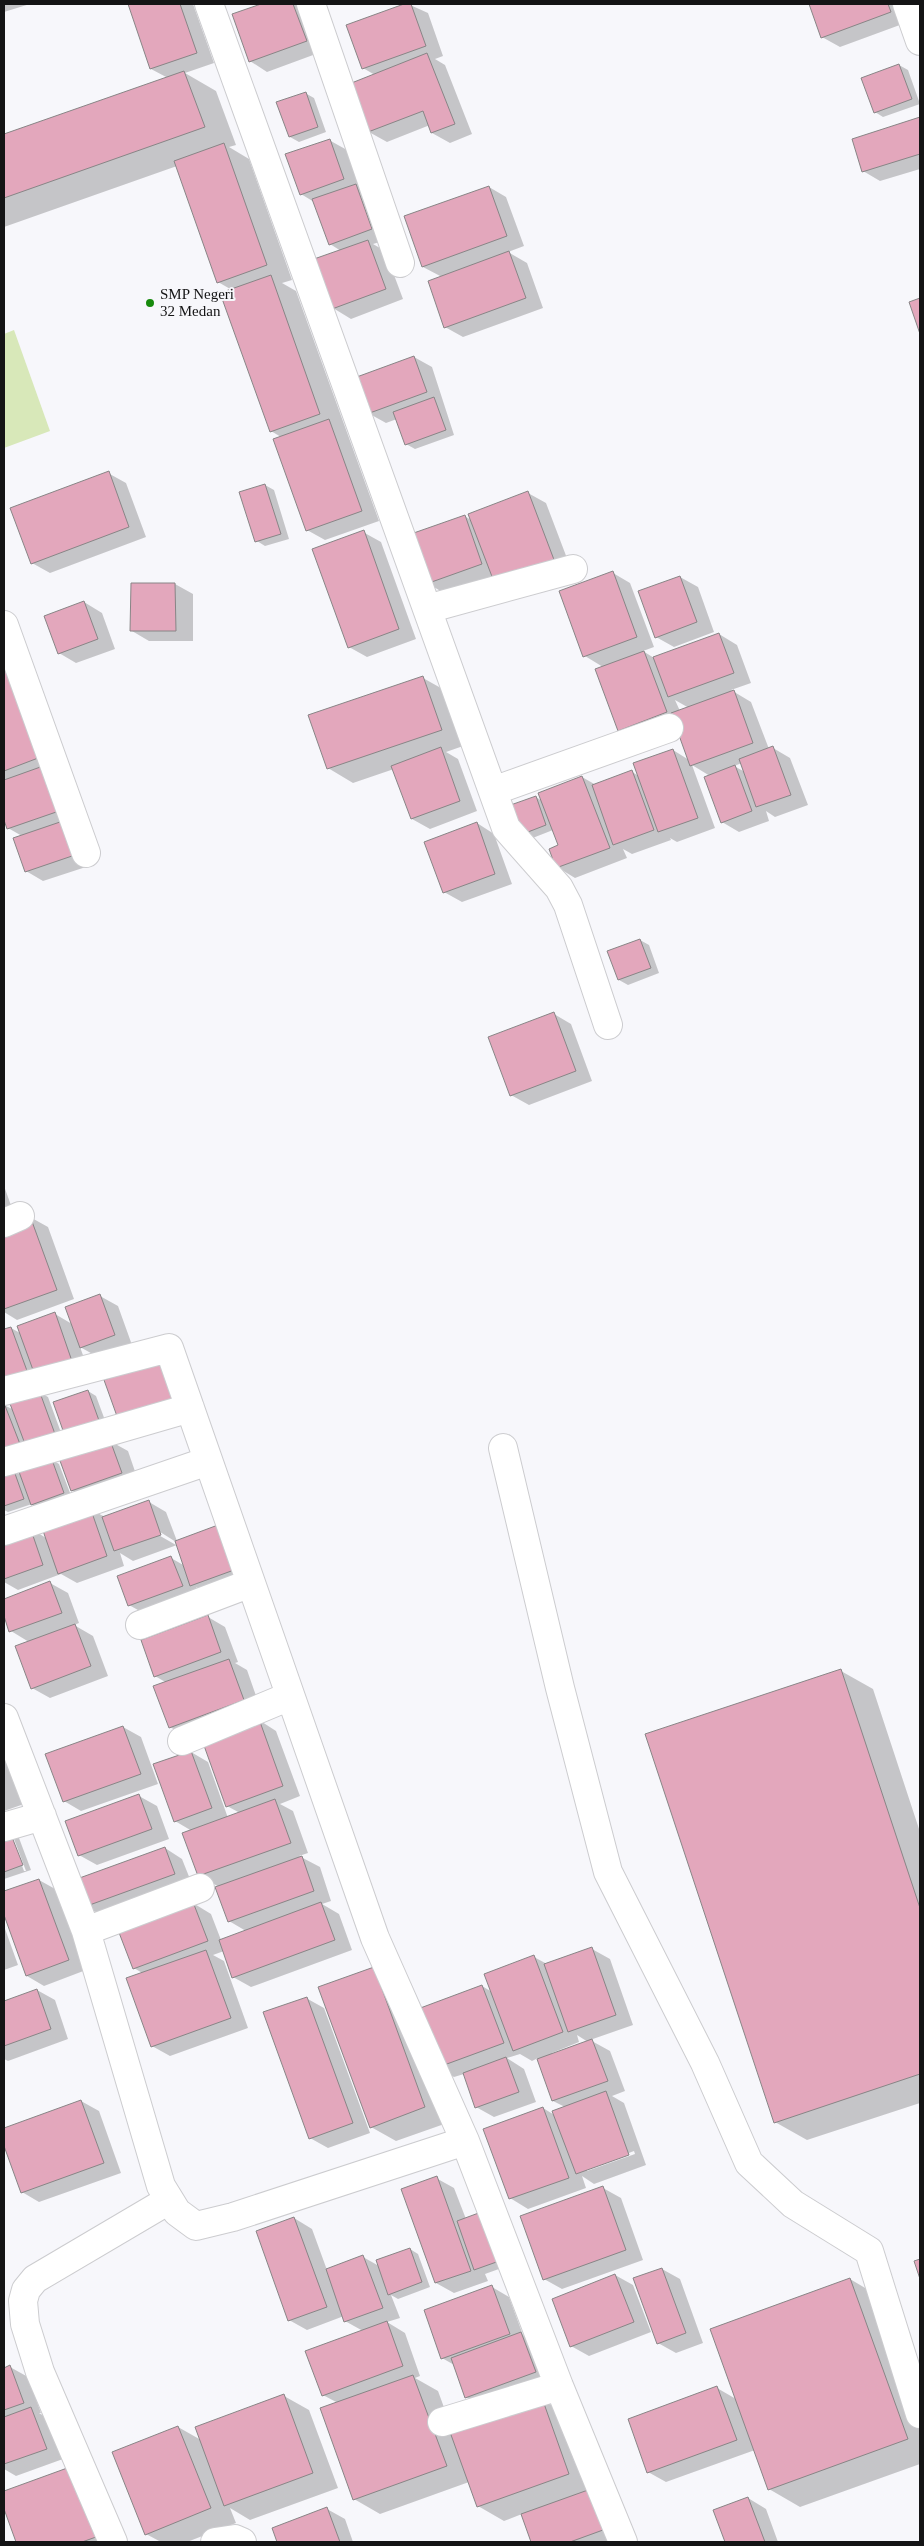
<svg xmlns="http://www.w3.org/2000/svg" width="924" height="2546" font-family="Georgia,serif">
	<rect width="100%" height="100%" fill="#f7f7fb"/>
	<path fill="#d8e8b9" d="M14 330 50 431 4 448V334Z"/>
	<path fill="#0003" fill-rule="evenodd" d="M4 4H30L4 12Z
		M129 4H193L214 63 185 73 216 91 236 145 229 147 249 159 292 280 282 283 296 291 379 521 325 540 307 530 281 437 271 431 232 290 218 282 177 166 4 227V136L168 78 151 69Z
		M264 4H305L324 51 267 72 250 61 233 15Z
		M408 4 428 13 443 56 435 59 445 65 472 134 450 143 432 133 430 125 387 142 369 132 375 75 363 68 348 26Z
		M810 4H902L908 22 840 47 822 37Z
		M899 65 908 70 920 104 883 117 875 112Z
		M305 93 314 98 326 132 299 142 290 137Z
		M920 118V169L880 181 863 171 853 139Z
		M329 140 347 150 389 239 373 244 385 251 403 299 351 319 333 308 341 251 330 244 314 202 301 194Z
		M489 187 506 197 524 246 508 252 527 263 543 308 463 337 445 327 442 277 423 267 406 217Z
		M414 357 432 367 454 435 415 449 406 444 397 419 386 423 368 413Z
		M108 473 126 483 146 537 50 573 32 563Z
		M265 485 274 490 289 539 265 546 257 541Z
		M528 493 546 503 573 574 493 576 444 593 427 583 465 516 472 521Z
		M363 532 381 542 416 639 367 657 349 647Z
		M613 573 630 583 654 647 643 651 654 658 719 634 737 645 751 683 731 690 751 702 769 749 773 748 790 758 808 805 775 817 766 811 769 821 739 832 722 822 710 776 692 765 715 828 677 842 670 838 671 840 632 854 623 849 627 858 575 878 557 867 560 846 553 830 525 841 536 797 542 801 582 777 596 785 632 772 639 776 673 750 689 760 677 725 636 740 619 730 603 667 585 656ZM675 700 689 708 680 711ZM742 763 745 772 734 766Z
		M680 577 698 587 714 632 674 647 656 637Z
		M132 584H175L193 594V641H149L132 631Z
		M84 602 102 613 115 649 76 663 59 653Z
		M4 633 92 865 43 881 26 871 22 836 8 828 4 816Z
		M423 678 448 692 466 745 446 752 458 759 477 811 430 829 412 819 394 769 353 783 328 768Z
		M477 823 494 834 512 884 462 902 444 892Z
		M640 940 649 945 659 973 628 985 619 980Z
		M554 1014 571 1024 592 1081 529 1105 511 1095Z
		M4 1186 17 1222 30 1217 48 1227 74 1299 17 1320 4 1312Z
		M100 1296 118 1306 132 1345 98 1357 80 1347 91 1377 39 1392 48 1397 63 1438 4 1457V1405L14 1410 11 1402 4 1395V1331L11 1328 20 1333 55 1314 72 1324Z
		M88 1391 96 1396 109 1431 75 1443Z
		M110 1441 128 1451 139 1483 90 1500 72 1490Z
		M51 1459 59 1464 72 1498 41 1510 32 1504 8 1512 4 1510V1473L13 1470 21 1475Z
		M149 1502 166 1512 177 1541 251 1579 209 1595 196 1587 200 1596 147 1615 129 1605 171 1558 185 1566 177 1545 133 1561 120 1553 124 1566 77 1583 61 1574 18 1590 4 1582V1537L30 1528 46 1538 90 1509 105 1517ZM157 1530 176 1542V1545L155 1533Z
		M50 1583 68 1593 79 1623 74 1625 93 1636 108 1676 50 1698 32 1688 29 1642 11 1631 4 1613V1600Z
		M208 1617 225 1627 238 1662 235 1663 247 1670 261 1710 187 1737 170 1727 167 1683 155 1676Z
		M841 1671 873 1689 920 1832V2103L807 2140 775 2122Z
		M259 1720 276 1731 300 1796 280 1804 293 1811 308 1853 299 1856 320 1867 331 1901 322 1904 339 1914 352 1950 251 1987 233 1977 224 1951 213 1955 224 1961 248 2028 170 2056 152 2046 144 1974 134 1968 193 1903 211 1914 221 1940 246 1931 229 1921 219 1887 199 1875 192 1831 175 1821 191 1752 208 1762 228 1818 240 1813 227 1806Z
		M123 1727 141 1737 158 1784 81 1811 64 1801Z
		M4 1753 24 1804 4 1811Z
		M139 1796 157 1806 169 1839 97 1865 79 1855Z
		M10 1833 19 1838 31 1870 4 1879V1836ZM12 1839H14L26 1871H24Z
		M165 1848 182 1859 192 1884 103 1916 85 1906Z
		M39 1880 57 1890 86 1970 44 1986 27 1976 4 1911V1892Z
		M4 1926 18 1965 4 1970Z
		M592 1949 610 1959 633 2025 590 2040 610 2051 625 2091 612 2096 624 2103 646 2165 594 2184 582 2176 586 2188 528 2209 510 2198 543 2108 556 2116 565 2107 553 2101 538 2058 532 2061 520 2054 507 2058 524 2069 536 2102 494 2117 476 2107 464 2074 454 2077 437 2067 482 1986 492 1992 534 1957 547 1964ZM577 2035 588 2042 553 2055 552 2053 579 2042ZM634 2151 635 2154 587 2171V2169Z
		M374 1969 450 2122 396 2141 371 2127Z
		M37 1990 55 2000 68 2039 8 2061 4 2059V2002Z
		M306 1998 324 2008 370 2133 328 2148 310 2138Z
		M81 2101 99 2111 121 2173 39 2202 22 2192 4 2143V2130Z
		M436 2178 454 2188 466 2219 510 2265 485 2274 488 2281 454 2293 436 2283 403 2190Z
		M603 2188 621 2198 643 2260 562 2289 544 2279Z
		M294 2218 312 2229 327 2270 363 2257 379 2266 410 2249 418 2254 430 2287 398 2299 391 2295 400 2318 387 2322 405 2333 420 2376 415 2378 438 2391 453 2432 542 2400 568 2414 614 2542H532L522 2514 504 2521 478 2506 469 2482 380 2514 354 2499 338 2403 323 2395 363 2331 345 2321 344 2316 307 2330 289 2320Z
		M662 2269 680 2279 703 2343 676 2353 658 2343Z
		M615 2275 633 2285 651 2332 589 2356 571 2346Z
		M850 2279 882 2298 920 2405V2464L800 2507 769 2489 755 2450 666 2482 648 2472 717 2388 736 2399Z
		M492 2287 509 2297 523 2335 539 2344 553 2382 484 2407 466 2397 456 2366 442 2358Z
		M10 2367 28 2377 41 2413H39L49 2419 63 2459 16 2476 4 2469V2369Z
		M284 2396 309 2410 338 2488 250 2520 230 2508 236 2523 187 2542H161L146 2534 178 2427 201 2440Z
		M70 2468 111 2542H17L4 2505V2493Z
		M748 2498 766 2509 778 2542H726L715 2511Z
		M327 2509 345 2519 353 2542H279L274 2529Z"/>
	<path fill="#e3a7bc" stroke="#888586" d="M128 4H180L197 53 150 69Z
		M261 4H293L307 41 249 62 232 14Z
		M404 4H411L426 46 362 69 346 25Z
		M809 4H888L891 12 821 38Z
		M427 53 455 124 431 133 423 111 368 132 349 84Z
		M899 64 912 99 874 113 861 78Z
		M184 71 205 127 4 198V134Z
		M306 92 318 127 289 137 276 102Z
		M920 117V154L862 172 852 139Z
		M330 139 344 179 300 195 285 154Z
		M224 143 267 265 217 283 174 161Z
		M356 184 372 229 329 245 312 199Z
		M489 186 507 236 422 267 404 216Z
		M368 240 386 289 332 309 314 259Z
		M509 251 526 298 444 328 428 281Z
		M271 275 320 414 270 432 220 293Z
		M920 298V334L909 302Z
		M414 356 427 392 367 414 354 378Z
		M434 397 446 430 405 445 393 412Z
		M329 419 362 511 306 531 273 439Z
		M109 471 129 527 31 564 10 508Z
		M265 484 281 534 255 542 239 492Z
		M528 491 556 565 496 587 468 514Z
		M465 515 482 564 426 584 408 535Z
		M364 530 399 629 348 648 312 549Z
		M613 571 637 637 583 657 559 591Z
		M680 576 697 622 655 638 638 591Z
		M131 583H175L176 631H130Z
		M84 601 98 639 58 654 44 616Z
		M719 633 734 673 668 697 653 657Z
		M644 651 667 712 618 731 595 669Z
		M4 662 46 755 4 771Z
		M423 676 442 730 327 769 308 715Z
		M734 690 753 743 690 766 671 713Z
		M773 746 791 795 756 807 739 759Z
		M441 747 460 801 411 819 391 766Z
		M673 749 698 818 658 832 633 763Z
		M46 765 62 810 7 829 4 820V780Z
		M735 765 752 811 721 823 704 777Z
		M632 770 654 830 613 845 592 785Z
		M582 776 610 848 556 868 549 849 558 845 538 793Z
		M536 796 546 825 515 837 505 807Z
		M63 821 75 855 25 872 13 838Z
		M477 822 495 874 443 893 424 842Z
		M640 939 651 968 618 980 607 951Z
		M554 1012 576 1071 510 1096 488 1037Z
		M30 1216 57 1290 4 1309V1226Z
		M100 1294 115 1335 80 1348 65 1307Z
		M55 1312 74 1367 37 1381 17 1326Z
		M11 1327 30 1379 4 1389V1329Z
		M159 1360 174 1399 118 1419 104 1380Z
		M39 1390 55 1434 25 1444 9 1401Z
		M88 1390 101 1426 66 1439 53 1402Z
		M4 1403 20 1444 4 1450Z
		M110 1440 122 1473 71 1491 59 1458Z
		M51 1457 64 1493 31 1505 18 1469Z
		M13 1468 24 1499 4 1506V1472Z
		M149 1500 161 1535 114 1551 102 1517Z
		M90 1507 107 1556 58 1574 41 1525Z
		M218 1525 234 1570 190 1586 175 1541Z
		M30 1527 43 1565 4 1579V1536Z
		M171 1556 183 1586 128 1606 117 1576Z
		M50 1581 62 1613 9 1632 4 1616V1599Z
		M208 1615 221 1652 154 1677 141 1640Z
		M75 1624 91 1666 31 1689 15 1646Z
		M229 1659 244 1700 169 1728 153 1686Z
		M841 1669 920 1908V2074L774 2123 645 1734Z
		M259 1719 283 1786 226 1807 202 1740Z
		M123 1726 141 1774 63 1802 45 1754Z
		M191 1751 212 1808 174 1822 153 1764Z
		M139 1794 152 1829 78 1856 65 1821Z
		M275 1799 291 1843 198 1876 182 1833Z
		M10 1832 23 1865 4 1872V1834Z
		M165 1847 175 1874 84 1907 74 1880Z
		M302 1856 314 1891 228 1922 215 1887Z
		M39 1879 69 1960 26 1976 4 1915V1891Z
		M193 1902 208 1941 133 1969 118 1930Z
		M321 1902 335 1940 232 1978 219 1940Z
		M592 1947 616 2015 568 2032 544 1964Z
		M206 1950 231 2018 151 2047 126 1978Z
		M534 1955 563 2032 513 2051 484 1974Z
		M374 1967 425 2107 370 2128 318 1987Z
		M482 1985 504 2043 436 2068 415 2010Z
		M37 1989 51 2029 4 2046V2001Z
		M307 1997 353 2123 309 2139 263 2012Z
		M592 2039 608 2081 552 2101 537 2059Z
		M506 2057 519 2092 475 2108 463 2073Z
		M606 2091 629 2155 576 2174 552 2111Z
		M81 2100 104 2163 21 2193 4 2146V2128Z
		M543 2107 569 2178 509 2199 483 2129Z
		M437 2176 471 2271 435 2283 401 2189Z
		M603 2186 626 2250 543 2280 520 2216Z
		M484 2211 502 2260 474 2270 457 2221Z
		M294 2217 327 2307 288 2321 256 2231Z
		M410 2248 422 2282 388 2295 376 2260Z
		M363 2255 383 2308 344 2322 326 2269Z
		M920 2259V2279L914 2261Z
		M662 2268 686 2333 657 2344 633 2278Z
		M615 2274 634 2322 570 2347 552 2299Z
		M850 2278 908 2439 768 2490 710 2329Z
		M492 2285 510 2334 441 2359 424 2310Z
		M387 2321 403 2366 322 2396 305 2351Z
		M521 2332 536 2372 465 2398 451 2358Z
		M10 2365 24 2403 4 2410V2368Z
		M413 2375 447 2466 353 2500 320 2408Z
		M717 2386 737 2440 647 2473 628 2419Z
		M284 2394 313 2473 224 2506 195 2427Z
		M542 2398 569 2474 477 2507 450 2432Z
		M31 2407 47 2449 4 2464V2417Z
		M178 2426 211 2508 145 2535 112 2452Z
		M70 2467 96 2537 82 2542H16L4 2509V2491Z
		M588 2490 603 2530 570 2542H531L521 2514Z
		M748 2497 765 2542H725L713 2510Z
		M327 2507 340 2542H277L272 2528Z"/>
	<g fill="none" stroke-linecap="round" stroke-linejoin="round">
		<g stroke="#cccccf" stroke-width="30">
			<path id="minor" d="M209 4 506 828 559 888 568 905 608 1025
				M311 4 400 263
				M907 4 920 41
				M427 609 573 569
				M4 625 86 853
				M493 791 669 728
				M4 1223 20 1216
				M4 1391 169 1348 375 1938 465 2141 559 2386 623 2542
				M503 1448 560 1688 608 1872 705 2063 749 2163 793 2204 869 2251 920 2414
				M4 1462 190 1408
				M4 1531 208 1461
				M140 1625 251 1583
				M4 1718 86 1931 161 2186 177 2212 196 2226 233 2217 465 2141
				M182 1741 290 1696
				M4 1827 42 1816
				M86 1931 200 1888
				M442 2422 559 2386
				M113 2542 40 2372 25 2324 23 2301 26 2290 35 2279 169 2200
				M215 2542 235 2539 242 2542"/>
		</g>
		<use href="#minor" stroke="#fff" stroke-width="28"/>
	</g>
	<circle fill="#178a0c" stroke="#f7f7fb" stroke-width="2" cx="150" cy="303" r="5"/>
	<g text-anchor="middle" stroke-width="4" stroke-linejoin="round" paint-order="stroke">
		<g font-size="15" fill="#141415" stroke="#f7f7fb" text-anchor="start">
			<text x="160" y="299">SMP Negeri<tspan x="160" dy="17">32 Medan</tspan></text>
		</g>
	</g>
	<rect width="924" height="2546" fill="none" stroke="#141415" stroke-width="10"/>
</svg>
